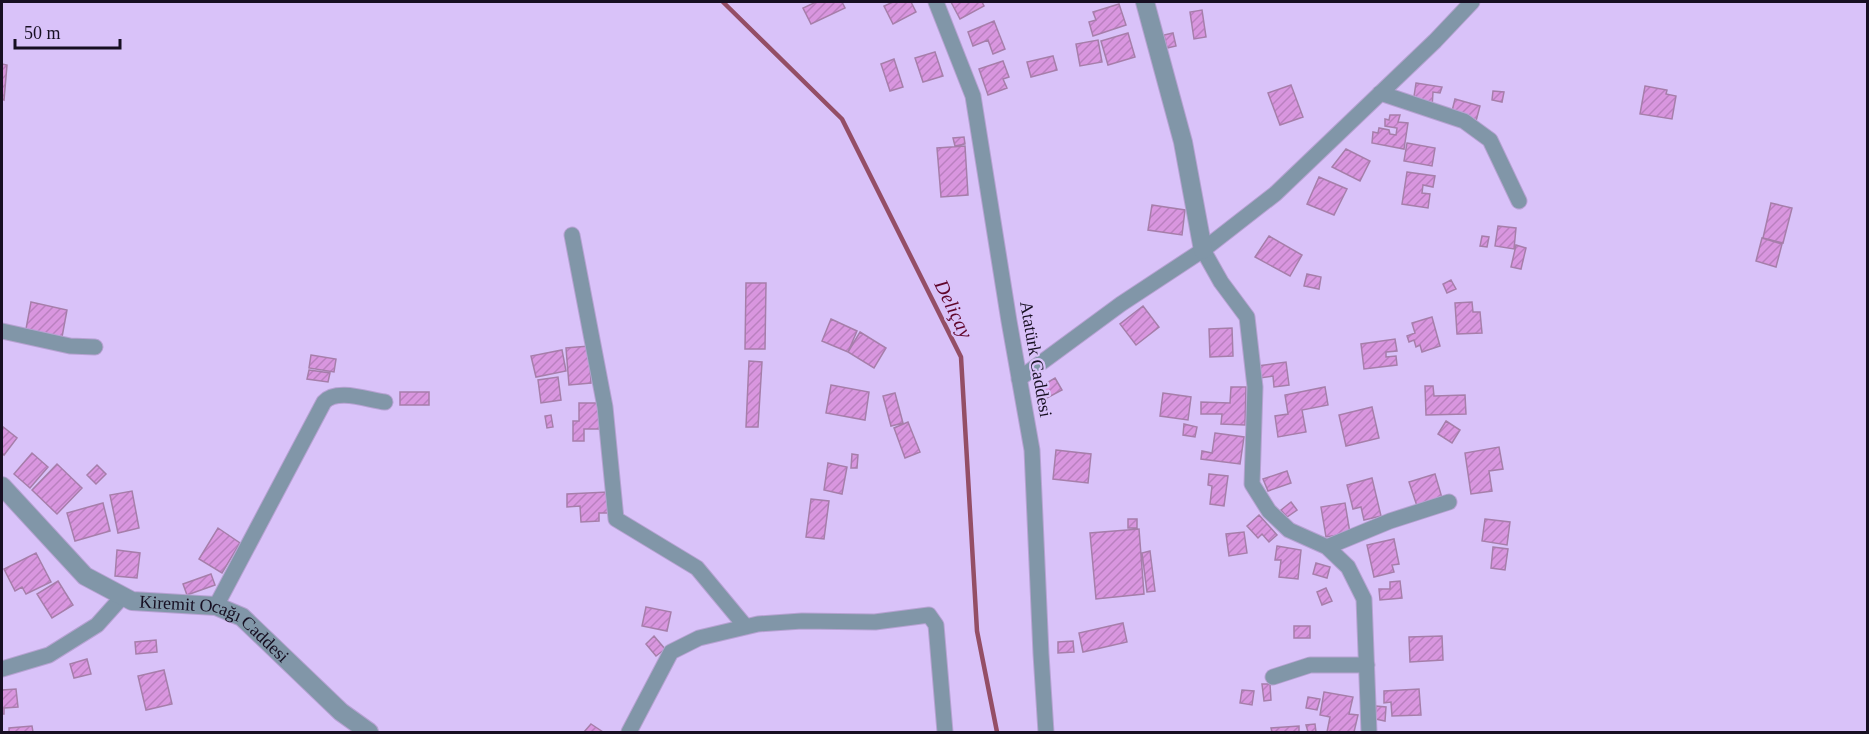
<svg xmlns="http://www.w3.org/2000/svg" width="1869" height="734" font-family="'Times New Roman',serif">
	<defs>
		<pattern id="building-hatch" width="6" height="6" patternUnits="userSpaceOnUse" patternTransform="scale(1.5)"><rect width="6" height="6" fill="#d996df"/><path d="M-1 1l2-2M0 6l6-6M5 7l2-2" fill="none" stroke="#ba80bf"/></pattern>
	</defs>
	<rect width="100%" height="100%" fill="#d9c2f9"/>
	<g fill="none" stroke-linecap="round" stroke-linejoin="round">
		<path stroke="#944e66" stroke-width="4.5" d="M723 2 842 119 961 357 977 631 997 732"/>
	</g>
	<path fill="url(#building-hatch)" stroke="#a67eaa" stroke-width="1.5" d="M816 2H842L845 8 811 24 803 8Z
		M893 2H911L916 12 893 24 884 6Z
		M951 2H982L984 6 960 19Z
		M1119 4 1126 25 1093 36 1089 22 1096 20 1093 12Z
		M1202 10 1206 37 1194 39 1190 12Z
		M994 21 1005 49 993 54 988 40 973 46 968 32Z
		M1128 33 1135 57 1108 65 1101 41Z
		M1173 33 1176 46 1167 48 1164 35Z
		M1098 40 1102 62 1080 66 1076 44Z
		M935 52 943 76 923 82 915 58Z
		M1053 56 1057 70 1031 77 1027 62Z
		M894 59 903 87 890 91 881 64Z
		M1003 61 1009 77 1003 79 1007 88 988 95 979 69Z
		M2 64 7 65 4 100 2 99Z
		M1416 83 1442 87 1440 93 1433 92 1432 108 1413 103Z
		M1291 85 1303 117 1280 125 1268 93Z
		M1645 86 1667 90 1666 94 1676 96 1672 119 1640 114Z
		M1493 91 1504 92 1502 102 1492 100Z
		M1455 99 1480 106 1476 121 1451 115Z
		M1390 115H1400L1398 122 1408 123 1404 149 1372 143 1373 132 1378 133 1379 128 1389 130 1390 134 1396 135 1397 128 1385 126V119L1389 120Z
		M964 137 965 144 955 146 953 138Z
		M1407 143 1435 148 1432 166 1404 161Z
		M965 146 968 195 941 197 937 148Z
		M1346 149 1370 161 1360 181 1332 167Z
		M1407 172 1435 176 1433 187 1423 185 1422 193 1430 194 1428 208 1402 204Z
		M1319 177 1347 189 1334 215 1307 204Z
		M1771 203 1792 208 1783 243 1763 238Z
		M1152 205 1185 210 1182 235 1148 230Z
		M1498 226 1516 228 1514 249 1495 246Z
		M1269 236 1302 255 1290 276 1255 257Z
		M1482 236 1489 237 1487 247 1480 246Z
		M1762 238 1782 244 1776 267 1756 261Z
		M1516 245 1526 248 1521 269 1511 267Z
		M1307 274 1321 277 1319 289 1304 286Z
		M1451 280 1456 289 1447 293 1443 284Z
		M746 283H766L765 349H745Z
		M31 302 67 310 62 337 26 329Z
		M1472 302 1473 312H1480L1482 333 1457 334 1455 303Z
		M1143 306 1159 327 1136 345 1120 324Z
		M1432 317 1440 346 1422 352 1420 345 1416 347 1414 340 1409 342 1407 336 1415 333 1412 323Z
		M831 319 857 331 848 352 822 341Z
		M1232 328 1233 356 1210 357 1209 329Z
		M860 332 886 348 874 368 848 352Z
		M1395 339 1397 351 1386 352V357L1396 356 1397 365 1364 369 1361 344Z
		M589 346 591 383 569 385 566 348Z
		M562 350 566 371 536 377 531 356Z
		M311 355 336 359 334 372 309 368Z
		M749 361 762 362 758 427H746Z
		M1286 362 1289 385 1274 387 1273 376 1260 378 1258 366Z
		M309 370 330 373 328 382 307 379Z
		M558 377 561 400 541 403 538 380Z
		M1055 378 1062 390 1045 399 1038 388Z
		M831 385 869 392 865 420 826 413Z
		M1425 386H1433L1434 396 1465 395 1466 414 1426 415Z
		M1231 387H1246L1245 425 1221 424 1222 414H1201V402L1230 403Z
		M1325 387 1328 405 1302 410 1306 432 1278 437 1275 416 1288 414 1285 395Z
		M400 392H429V405H400Z
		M895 393 903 423 891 426 883 396Z
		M1163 393 1191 397 1188 420 1160 416Z
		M579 403H600V429H584V441H573V421H579Z
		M1372 407 1379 438 1346 446 1339 415Z
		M551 415 553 427 547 428 545 416Z
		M1446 421 1460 430 1452 443 1438 434Z
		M908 422 920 452 905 458 894 428Z
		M1184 424 1197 427 1195 437 1183 435Z
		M2 426 17 438 4 455 2 453Z
		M1215 433 1244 437 1240 464 1201 459 1202 451 1212 453Z
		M1499 447 1503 469 1489 471 1492 491 1471 494 1465 453Z
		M1056 450 1091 454 1088 483 1053 479Z
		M32 453 48 467 30 488 14 474Z
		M852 454 858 455 857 468H851Z
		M828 463 847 467 842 494 824 490Z
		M57 464 82 488 57 514 32 490Z
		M97 465 106 474 96 484 87 475Z
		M1287 471 1291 483 1268 491 1263 479Z
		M1209 474 1228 476 1224 506 1210 504 1212 486 1208 485Z
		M1435 474 1442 498 1417 506 1409 482Z
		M1372 478 1381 516 1364 520 1361 507 1353 509 1347 485Z
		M132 491 139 528 118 533 110 495Z
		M608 492 610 513H599V521L581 522 580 506 567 507V494Z
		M811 499 829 501 824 539 806 537Z
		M1291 502 1297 510 1287 517 1281 510Z
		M103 503 110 531 75 541 67 513Z
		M1345 503 1350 533 1326 537 1321 507Z
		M1259 515 1277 535 1269 542 1262 534 1258 538 1247 526Z
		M1128 519H1137V528H1128Z
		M1485 519 1510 522 1507 545 1482 541Z
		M218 528 240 543 222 573 199 559Z
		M1139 529 1144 594 1096 599 1090 533Z
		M1244 532 1247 553 1229 556 1226 534Z
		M1394 539 1399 564 1392 565 1394 572 1374 577 1367 545Z
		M1277 546 1301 550 1298 579 1279 577 1281 560H1275Z
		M1493 547 1508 549 1505 570 1491 568Z
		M117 550 140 553 137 578 115 576Z
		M1150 551 1155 591 1147 592 1142 553Z
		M36 553 51 582 26 594 22 587 15 591 4 569Z
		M1316 563 1330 567 1327 578 1313 574Z
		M211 574 215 585 187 595 183 584Z
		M58 581 73 605 52 618 37 594Z
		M1400 581 1402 598 1380 600 1379 589H1390V582Z
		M1326 588 1332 601 1322 605 1317 592Z
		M646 607 671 612 667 631 642 626Z
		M1123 623 1127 642 1083 652 1079 633Z
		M1294 626H1310V638H1294Z
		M654 636 665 649 656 656 646 644Z
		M1442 636 1443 660 1410 662 1409 637Z
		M156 640 157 652 136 654 135 642Z
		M1073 641 1074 652 1058 653V642Z
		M87 659 91 674 74 678 70 664Z
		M164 670 172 704 146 710 138 676Z
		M1262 684H1270L1271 700 1264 701Z
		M16 689 18 707 4 708V714H2V690Z
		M1419 689 1421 715 1392 716 1391 702 1384 703V691Z
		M1242 690 1254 691 1252 705 1240 703Z
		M1324 692 1353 697 1349 714 1358 715 1354 732H1327L1330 717 1320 715Z
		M1308 697 1320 699 1317 710 1306 708Z
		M1376 706 1386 707 1385 721 1375 719Z
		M591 724 603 732H584Z
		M1315 724 1316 732H1308L1306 725Z
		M32 726 33 732H9V728Z
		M1299 726V732H1272L1271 728Z"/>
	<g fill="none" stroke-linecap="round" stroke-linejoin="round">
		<g stroke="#b6a2d2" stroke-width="17">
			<path id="minor" d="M936 2 973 96 1009 321 1032 450 1041 654 1046 732
				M1380 93 1464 121 1490 140 1519 201
				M572 235 605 407 616 519 697 568 746 627
				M1203 250 1221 282 1247 317 1255 387 1252 484 1269 511 1289 530 1327 547 1348 567 1364 599 1369 732
				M2 331 70 346 95 347
				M1019 379 1121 304 1203 250 1275 194 1435 41 1472 2
				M1327 547 1390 521 1449 502
				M216 606 324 402C337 388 368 400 385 402
				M2 669 49 655 97 625 123 596
				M1273 677 1310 665H1367
				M629 732 671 652 699 638 758 624 802 621 875 622 929 615 936 625 945 732"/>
		</g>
		<g stroke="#b6a2d2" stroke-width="20">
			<g id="tertiary">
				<path d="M1145 2 1183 142 1203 250"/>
				<path id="s1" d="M2 486 85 576 132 601 216 606 242 617 341 712 369 732"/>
			</g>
		</g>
		<use href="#minor" stroke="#8196a8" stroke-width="15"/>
		<use href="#tertiary" stroke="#8196a8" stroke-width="18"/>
	</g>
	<g text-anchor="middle" stroke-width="4.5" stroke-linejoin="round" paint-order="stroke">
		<g font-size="18" fill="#170f22" stroke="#d9c2f9">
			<text transform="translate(1036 359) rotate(80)" y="6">Atatürk Caddesi</text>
			<text dy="6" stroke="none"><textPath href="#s1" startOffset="266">Kiremit Ocağı Caddesi</textPath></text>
		</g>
		<g font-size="20" font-style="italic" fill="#60052b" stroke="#d9c2f9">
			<text transform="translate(954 309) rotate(64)" y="7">Deliçay</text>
		</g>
	</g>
	<rect width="1869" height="734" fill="none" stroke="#170f22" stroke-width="6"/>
	<path d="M15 39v9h105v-9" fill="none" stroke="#170f22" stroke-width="3"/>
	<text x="24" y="39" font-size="18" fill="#170f22" stroke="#d9c2f9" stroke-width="4.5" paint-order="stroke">50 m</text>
</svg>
